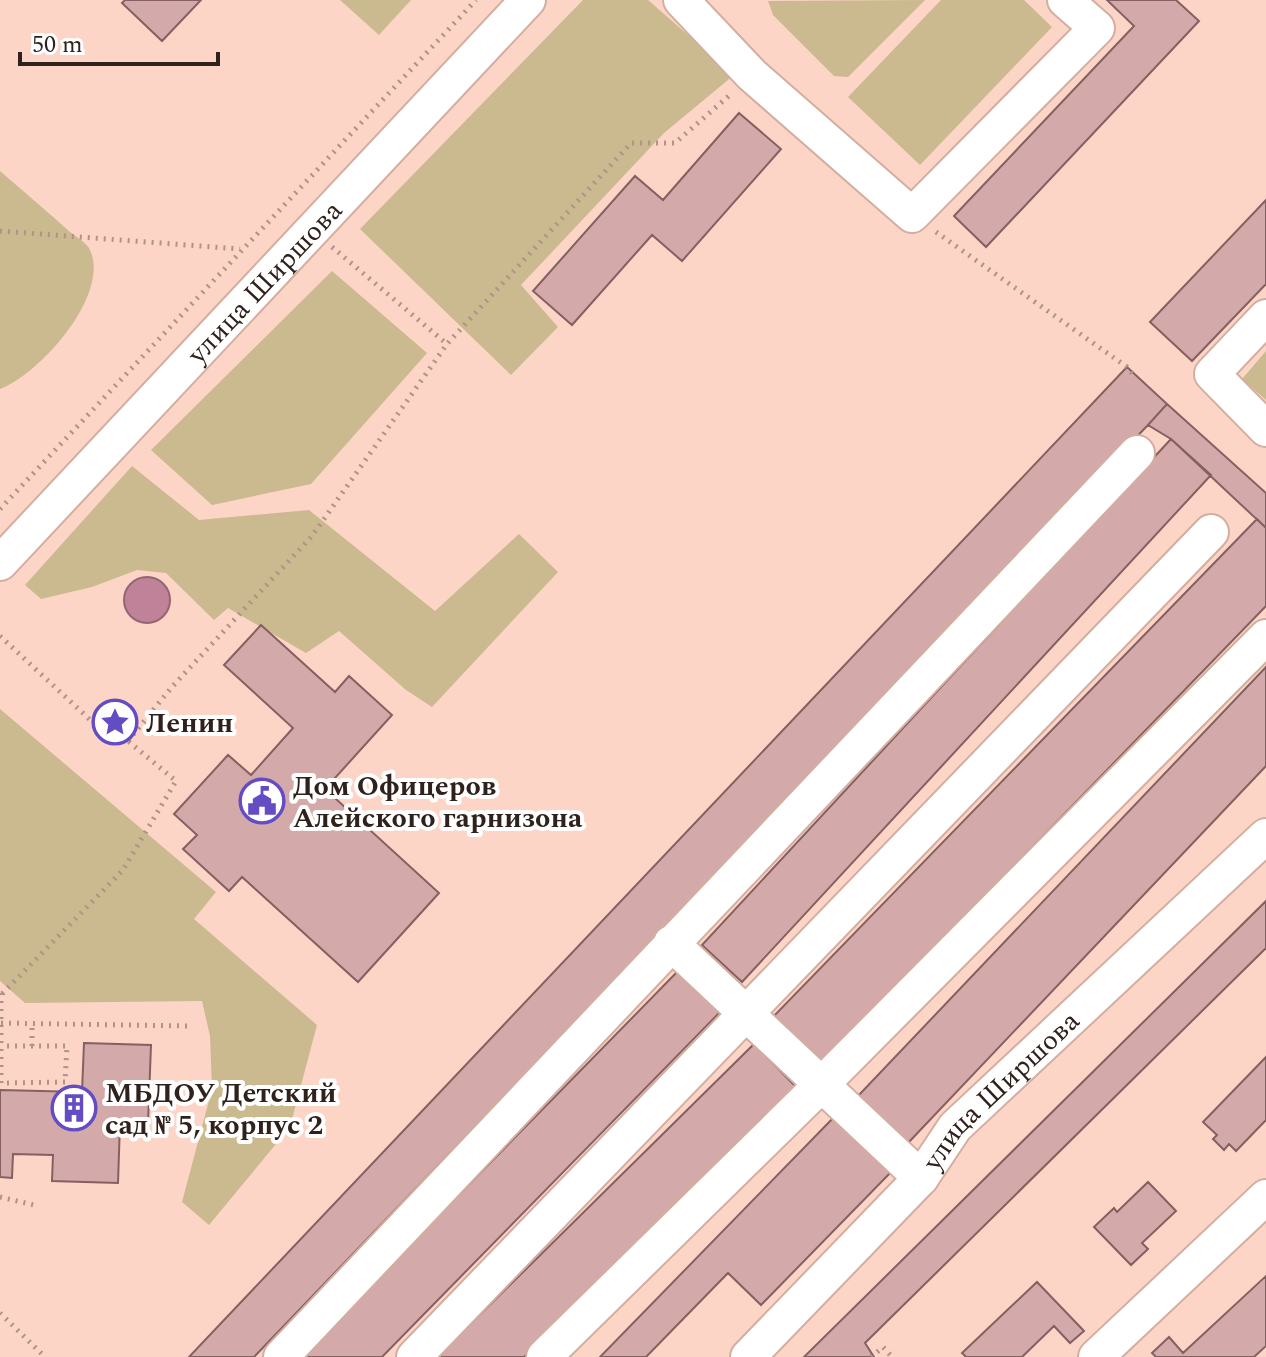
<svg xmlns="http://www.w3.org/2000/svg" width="1266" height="1357" font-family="Spectral,serif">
	<rect width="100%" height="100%" fill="#fcd5c6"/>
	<path fill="#cbba8f" d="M340 0H411L379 35Z
		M583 0H648L734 75 664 133 521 285 558 327 511 375 360 229Z
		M925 0 848 77 834 76 773 15 768 1Z
		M941 0H1024L1052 27 920 165 848 97Z
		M0 171C23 191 47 211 70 232 75 236 85 242 89 248 113 293 39 375 0 389Z
		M332 271 427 353 311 484 212 505 151 450Z
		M1266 351V400L1242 379Z
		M132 466 199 520 309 510 435 611 519 534 558 572 432 707 406 690 339 631 306 653 228 608 214 620 166 573 137 570 92 587 41 599 25 585Z
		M0 709 216 892 194 919 317 1025 290 1127 209 1225 182 1202 212 1089 210 1036 202 1001 25 1003 0 981Z"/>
	<path fill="#bf8298" stroke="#946572" stroke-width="2" d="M124 600a23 23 0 1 1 46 0a23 23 0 1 1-46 0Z"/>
	<path fill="#d3aaa9" stroke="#856060" stroke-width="2" d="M125 0H201L162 41 122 3Z
		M1107 0H1176L1199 21 986 247 954 216 1134 26Z
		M739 113 781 149 682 261 652 235 572 325 533 291 635 176 663 200Z
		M1266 200V284L1192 361 1150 322Z
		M1127 367 1167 404 1148 425 254 1357H189Z
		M1167 404 1266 493V528L1171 439 1148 425Z
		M1171 439 1211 475 742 982 702 945Z
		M1257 519 1266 528V606L821 1065 772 1018Z
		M261 625 335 692 349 676 392 715 325 789 439 893 358 982 242 877 229 891 183 849 197 835 174 814 228 755 251 775 293 728 224 665Z
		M1266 667V766L908 1143 858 1096Z
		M1266 901V948L865 1343 874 1357H804Z
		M680 969 722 1010 382 1357H300Z
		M84 1043 151 1045 148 1124 120 1123 118 1183 52 1181 53 1155 13 1154 12 1178 0 1177V1090L82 1092Z
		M754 1044 797 1088 524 1357H437Z
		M1266 1057V1120L1236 1151 1229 1144 1224 1150 1213 1139 1217 1135 1203 1122Z
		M838 1113 895 1168 761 1305 728 1273 646 1357H600Z
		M1148 1182 1176 1211 1142 1243 1148 1249 1131 1265 1094 1227 1114 1208 1117 1212Z
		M1266 1276V1346L1254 1357H1156L1152 1353 1169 1337 1183 1353Z
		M1037 1282 1084 1331 1070 1343 1054 1326 1022 1357H966L962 1353Z"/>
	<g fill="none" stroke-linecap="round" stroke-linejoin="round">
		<g stroke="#d3aea0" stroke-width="38">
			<g id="minor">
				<path d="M681 0 752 75 912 215 1097 28 1065 0"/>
				<path d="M1266 317 1212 374 1266 429"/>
				<path id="s1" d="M0 563 528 0"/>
				<path d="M671 943 921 1178"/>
				<path d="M281 1357 1137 453"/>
				<path d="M414 1357 1211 532"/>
				<path d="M544 1357 821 1085 1266 637"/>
				<path id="s2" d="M748 1357 921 1178 955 1127 1266 836"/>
				<path d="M1096 1357 1266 1197"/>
			</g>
		</g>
		<path stroke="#b09387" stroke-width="5" stroke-dasharray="2 6" stroke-linecap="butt" d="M0 231 240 249
			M936 232 1127 367 1135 377
			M332 247 447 344 631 143H675L731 94
			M0 509 476 0
			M0 636 100 729 128 741 176 781 123 870 2 994
			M128 741 171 688 312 536 447 344
			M1 993V1083L65 1082 67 1046H2
			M1 1023 192 1026
			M32 1046V1023
			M0 1197 34 1205
			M0 1313 45 1357
			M871 1357 883 1347 892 1357"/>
		<use href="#minor" stroke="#fff" stroke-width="34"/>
	</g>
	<defs>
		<g id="sight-ring" transform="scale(2.3)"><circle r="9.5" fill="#fff" stroke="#644cc5" stroke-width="1.5"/><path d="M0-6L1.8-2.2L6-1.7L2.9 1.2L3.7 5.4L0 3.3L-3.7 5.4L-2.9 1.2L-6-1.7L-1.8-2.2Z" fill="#644cc5"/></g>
		<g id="civic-ring" transform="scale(2.3)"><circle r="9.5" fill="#fff" stroke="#644cc5" stroke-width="1.5"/><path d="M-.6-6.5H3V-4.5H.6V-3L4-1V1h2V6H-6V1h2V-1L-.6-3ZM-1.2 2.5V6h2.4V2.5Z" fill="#644cc5"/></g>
		<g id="building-ring" transform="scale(2.3)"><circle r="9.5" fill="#fff" stroke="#644cc5" stroke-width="1.5"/><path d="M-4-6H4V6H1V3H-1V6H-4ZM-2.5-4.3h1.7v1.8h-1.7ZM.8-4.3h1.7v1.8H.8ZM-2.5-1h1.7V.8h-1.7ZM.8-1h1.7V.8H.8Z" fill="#644cc5"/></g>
	</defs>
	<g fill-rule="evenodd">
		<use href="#sight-ring" x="115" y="722"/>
		<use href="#civic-ring" x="262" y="801"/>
		<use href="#building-ring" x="74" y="1108"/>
	</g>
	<g text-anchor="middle" stroke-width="8" stroke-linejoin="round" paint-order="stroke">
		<g font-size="28" fill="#2f211b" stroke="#fff">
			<text dy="10" stroke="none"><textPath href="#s1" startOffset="386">улица Ширшова</textPath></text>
			<text dy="10" stroke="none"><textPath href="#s2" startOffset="368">улица Ширшова</textPath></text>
		</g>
		<g font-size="28" font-weight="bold" fill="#2f211b" stroke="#fff" text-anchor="start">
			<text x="146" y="732">Ленин</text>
			<text x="293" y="795">Дом Офицеров<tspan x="293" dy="32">Алейского гарнизона</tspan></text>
			<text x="105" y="1102">МБДОУ Детский<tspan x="105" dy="32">сад № 5, корпус 2</tspan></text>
		</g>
	</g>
	<path d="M20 52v12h198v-12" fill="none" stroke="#2f211b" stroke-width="4"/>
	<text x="32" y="52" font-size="24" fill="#2f211b" stroke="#ffffff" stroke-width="6" paint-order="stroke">50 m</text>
</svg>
